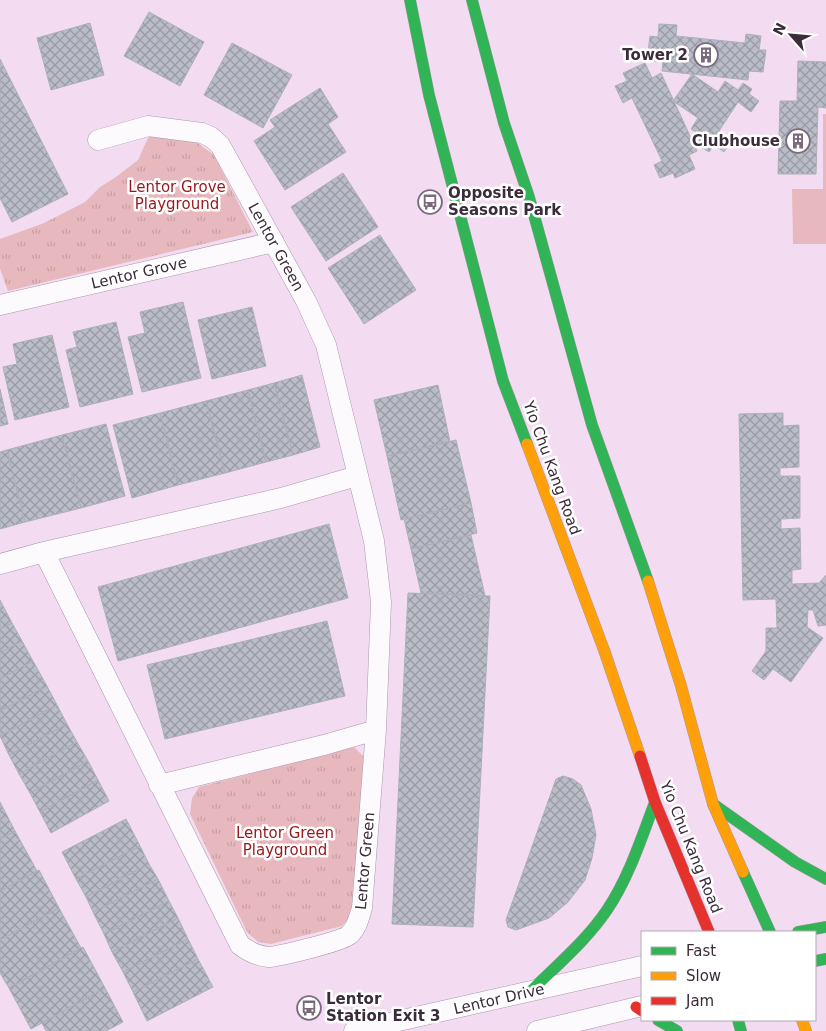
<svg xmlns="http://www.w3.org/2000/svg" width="826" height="1031" font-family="'DejaVu Sans',sans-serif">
	<defs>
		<pattern id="park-tufts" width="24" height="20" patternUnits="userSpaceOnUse" patternTransform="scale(1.25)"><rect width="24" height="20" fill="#e7b9bf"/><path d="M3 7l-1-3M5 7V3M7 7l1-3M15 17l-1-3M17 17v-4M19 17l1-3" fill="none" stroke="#c79fa5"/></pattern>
		<pattern id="building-cross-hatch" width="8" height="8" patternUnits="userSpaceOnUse" patternTransform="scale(1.25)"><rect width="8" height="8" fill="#babdc8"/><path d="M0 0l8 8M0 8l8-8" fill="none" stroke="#989aa4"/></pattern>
	</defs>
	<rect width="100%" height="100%" fill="#f3dcf2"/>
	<path fill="url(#park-tufts)" d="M177 135 199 144 214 155 253 232 8 291 0 269V239L44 223 85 202 100 187 116 177 138 160 149 136Z
		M354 747 363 756V772L352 915 342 926 271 944 258 942 247 932 190 814 192 798 199 787Z"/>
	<path fill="#e7b9bf" d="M823 114H826V244H793L792 189H823Z"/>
	<path fill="url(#building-cross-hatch)" stroke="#acafba" d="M149 12 204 42 180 86 124 56Z
		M90 23 104 75 51 90 37 38Z
		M659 24 677 25 676 36 745 43 746 34 761 36 759 50H766L763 72 749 71 748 80 662 71 663 62 647 60 650 36 658 37Z
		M232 43 292 75 263 128 204 95Z
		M0 59 68 194 12 222 0 198Z
		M798 61 826 62V108L818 107 816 174H778L780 101H797Z
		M645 63 652 78 661 73 697 151 689 155 695 169 675 178 673 173 660 178 654 165 662 161 632 98 623 103 615 86 627 81 623 73Z
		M692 74 718 92 725 81 738 90 743 83 752 89 749 94 759 101 751 112 738 102 719 131 732 140 724 152 714 145 709 152 697 144 702 136 691 129 698 118 673 101Z
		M320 88 338 117 328 124 346 152 285 190 254 141 275 127 270 120Z
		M343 173 378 227 326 261 291 207Z
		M380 235 416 290 364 324 328 268Z
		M183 302 201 378 142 392 128 337 145 333 140 312Z
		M252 307 266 366 212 379 198 320Z
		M116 322 133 394 80 407 66 350 77 347 73 332Z
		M52 335 69 407 15 420 3 367 17 364 13 344Z
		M302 375 320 447 293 455 274 383Z
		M274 383 293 455 266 462 248 390Z
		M438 385 450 442 387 456 374 400Z
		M0 389 8 424 0 426Z
		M248 390 266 462 225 473 206 401Z
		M206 401 225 473 178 485 160 413Z
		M160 413 178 485 132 498 113 425Z
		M783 413V426L799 425V467L780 468V476H800V518L781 519V529L800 528 801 569 792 570V584L819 583 826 575V625L818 626 813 610H808L807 627 823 638 791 682 773 669 764 680 752 671 766 651V628H777L776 599 743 600 739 414Z
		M106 424 125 496 81 508 62 435Z
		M62 435 81 508 25 522 7 450Z
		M456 440 471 503 401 520 387 456Z
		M7 450 25 522 0 529V452Z
		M471 503 477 533 411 549 404 519Z
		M329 524 348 598 118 661 98 587Z
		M471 535 485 596 421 593 411 549Z
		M408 593 490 596 473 927 392 924Z
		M0 600 12 623 0 629Z
		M327 621 345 696 165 739 147 665Z
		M12 623 22 641 0 653V629Z
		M22 641 33 661 0 679V653Z
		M33 661 47 686 0 711V679Z
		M47 686 57 705 0 736V711Z
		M57 705 67 724 9 755 0 736Z
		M67 724 77 742 19 774 9 755Z
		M77 742 88 761 30 793 19 774Z
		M88 761 98 780 40 812 30 793Z
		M563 776 573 779 581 785 591 809 596 835 592 858 585 880 568 902 549 918 516 930 508 927 506 920 556 779Z
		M98 780 109 801 51 833 40 812Z
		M0 802 15 831 0 839Z
		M126 819 140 846 76 879 62 852Z
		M15 831 37 871 0 891V839Z
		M140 846 149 864 86 897 76 879Z
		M149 864 158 879 93 912 86 897Z
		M39 870 59 908 0 940V891Z
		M158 879 169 901 104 934 93 912Z
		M169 901 178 918 112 952 104 934Z
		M59 908 81 948 9 988 0 973V940Z
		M178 918 188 939 123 972 112 952Z
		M188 939 198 959 133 992 123 972Z
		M83 947 105 988 31 1029 9 988Z
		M198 959 213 987 147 1021 133 992Z
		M105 988 123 1022 106 1031H46L42 1023Z"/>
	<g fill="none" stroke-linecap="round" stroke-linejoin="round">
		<g stroke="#a998a9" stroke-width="21">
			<path id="street" d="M0 305 274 242
				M44 552 240 945C248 951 257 956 268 957 277 957 343 941 349 935 357 928 359 918 362 908L376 730 381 602 374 541 326 345 306 301 220 145 211 137 202 133 148 126 98 140
				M0 564 44 552 281 498 357 476
				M159 785 324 745 376 730
				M354 1031 642 966
				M537 1031 642 1006"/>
		</g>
		<g stroke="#a998a9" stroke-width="12">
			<path id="fast" d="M410 0 429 95 503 381 527 444
				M472 0 504 123 529 197 592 425 648 581
				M713 804 795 862 826 879
				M743 872 770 932
				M798 932 826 927
				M815 961 826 959
				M531 991C557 965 586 941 607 910 629 877 641 839 655 802
				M658 1020 677 1031
				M738 1020 741 1031"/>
		</g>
		<g stroke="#a998a9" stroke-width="12">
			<path id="slow" d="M527 444 604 650 640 756
				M648 581 681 686 713 804 743 872
				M802 1020 806 1031"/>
		</g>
		<g stroke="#a998a9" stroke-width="12">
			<path id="jam" d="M640 756 655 802 709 932
				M636 1007 642 1011"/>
		</g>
		<use href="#street" stroke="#fdfafd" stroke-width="20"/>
		<use href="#fast" stroke="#30b455" stroke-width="11"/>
		<use href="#slow" stroke="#ff9f0a" stroke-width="11"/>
		<use href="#jam" stroke="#e5322d" stroke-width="11"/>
	</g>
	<defs>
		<g id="building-ring" transform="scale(1.25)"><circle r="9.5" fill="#fff" stroke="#7b6a7b" stroke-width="1.5"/><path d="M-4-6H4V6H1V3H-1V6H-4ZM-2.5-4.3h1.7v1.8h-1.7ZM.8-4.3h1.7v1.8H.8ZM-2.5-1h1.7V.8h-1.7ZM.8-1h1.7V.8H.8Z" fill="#7b6a7b"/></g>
		<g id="bus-ring" transform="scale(1.25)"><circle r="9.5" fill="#fff" stroke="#7b6a7b" stroke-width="1.5"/><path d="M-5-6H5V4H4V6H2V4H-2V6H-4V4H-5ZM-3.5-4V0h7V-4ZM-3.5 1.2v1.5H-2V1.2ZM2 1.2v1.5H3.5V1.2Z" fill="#7b6a7b"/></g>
	</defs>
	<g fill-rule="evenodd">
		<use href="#building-ring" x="706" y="55"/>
		<use href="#building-ring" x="798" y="141"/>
		<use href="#bus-ring" x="430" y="202"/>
		<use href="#bus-ring" x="309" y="1008"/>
	</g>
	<g text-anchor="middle" stroke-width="5" stroke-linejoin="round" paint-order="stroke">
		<g font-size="15" font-weight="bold" fill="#3b2c3b" stroke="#fff" text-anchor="end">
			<text x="688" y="60">Tower 2</text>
			<text x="780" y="146">Clubhouse</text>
			<text x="448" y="198" text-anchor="start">Opposite<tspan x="448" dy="17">Seasons Park</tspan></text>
			<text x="326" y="1004" text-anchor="start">Lentor<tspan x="326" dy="17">Station Exit 3</tspan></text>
		</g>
		<g font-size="15" fill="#971619" stroke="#fff">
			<text x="177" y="192">Lentor Grove<tspan x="177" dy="17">Playground</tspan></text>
			<text x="285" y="838">Lentor Green<tspan x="285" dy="17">Playground</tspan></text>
		</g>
		<g font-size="15" fill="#3b2c3b" stroke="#fff">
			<text transform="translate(276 247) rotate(61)" y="5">Lentor Green</text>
			<text transform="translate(139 273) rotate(-13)" y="5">Lentor Grove</text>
			<text transform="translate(552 468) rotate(70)" y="5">Yio Chu Kang Road</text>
			<text transform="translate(691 847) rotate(68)" y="5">Yio Chu Kang Road</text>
			<text transform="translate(365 861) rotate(-85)" y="5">Lentor Green</text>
			<text transform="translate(499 999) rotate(-13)" y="5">Lentor Drive</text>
		</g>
	</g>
	<rect x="641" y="931" width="175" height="90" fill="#ffffff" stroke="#b1abb1"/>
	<rect x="651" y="947" width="25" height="8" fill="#30b455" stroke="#b1abb1"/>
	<text x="686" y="956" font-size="15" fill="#3b2c3b">Fast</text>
	<rect x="651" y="972" width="25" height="8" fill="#ff9f0a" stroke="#b1abb1"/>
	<text x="686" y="981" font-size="15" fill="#3b2c3b">Slow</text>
	<rect x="651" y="997" width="25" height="8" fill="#e5322d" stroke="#b1abb1"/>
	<text x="686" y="1006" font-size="15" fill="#3b2c3b">Jam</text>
	<g transform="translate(791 35) rotate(297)" stroke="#ffffff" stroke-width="4" paint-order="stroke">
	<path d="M0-4L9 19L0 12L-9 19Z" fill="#3b2c3b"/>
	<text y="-8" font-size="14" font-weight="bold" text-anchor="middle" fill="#3b2c3b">N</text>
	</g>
</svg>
